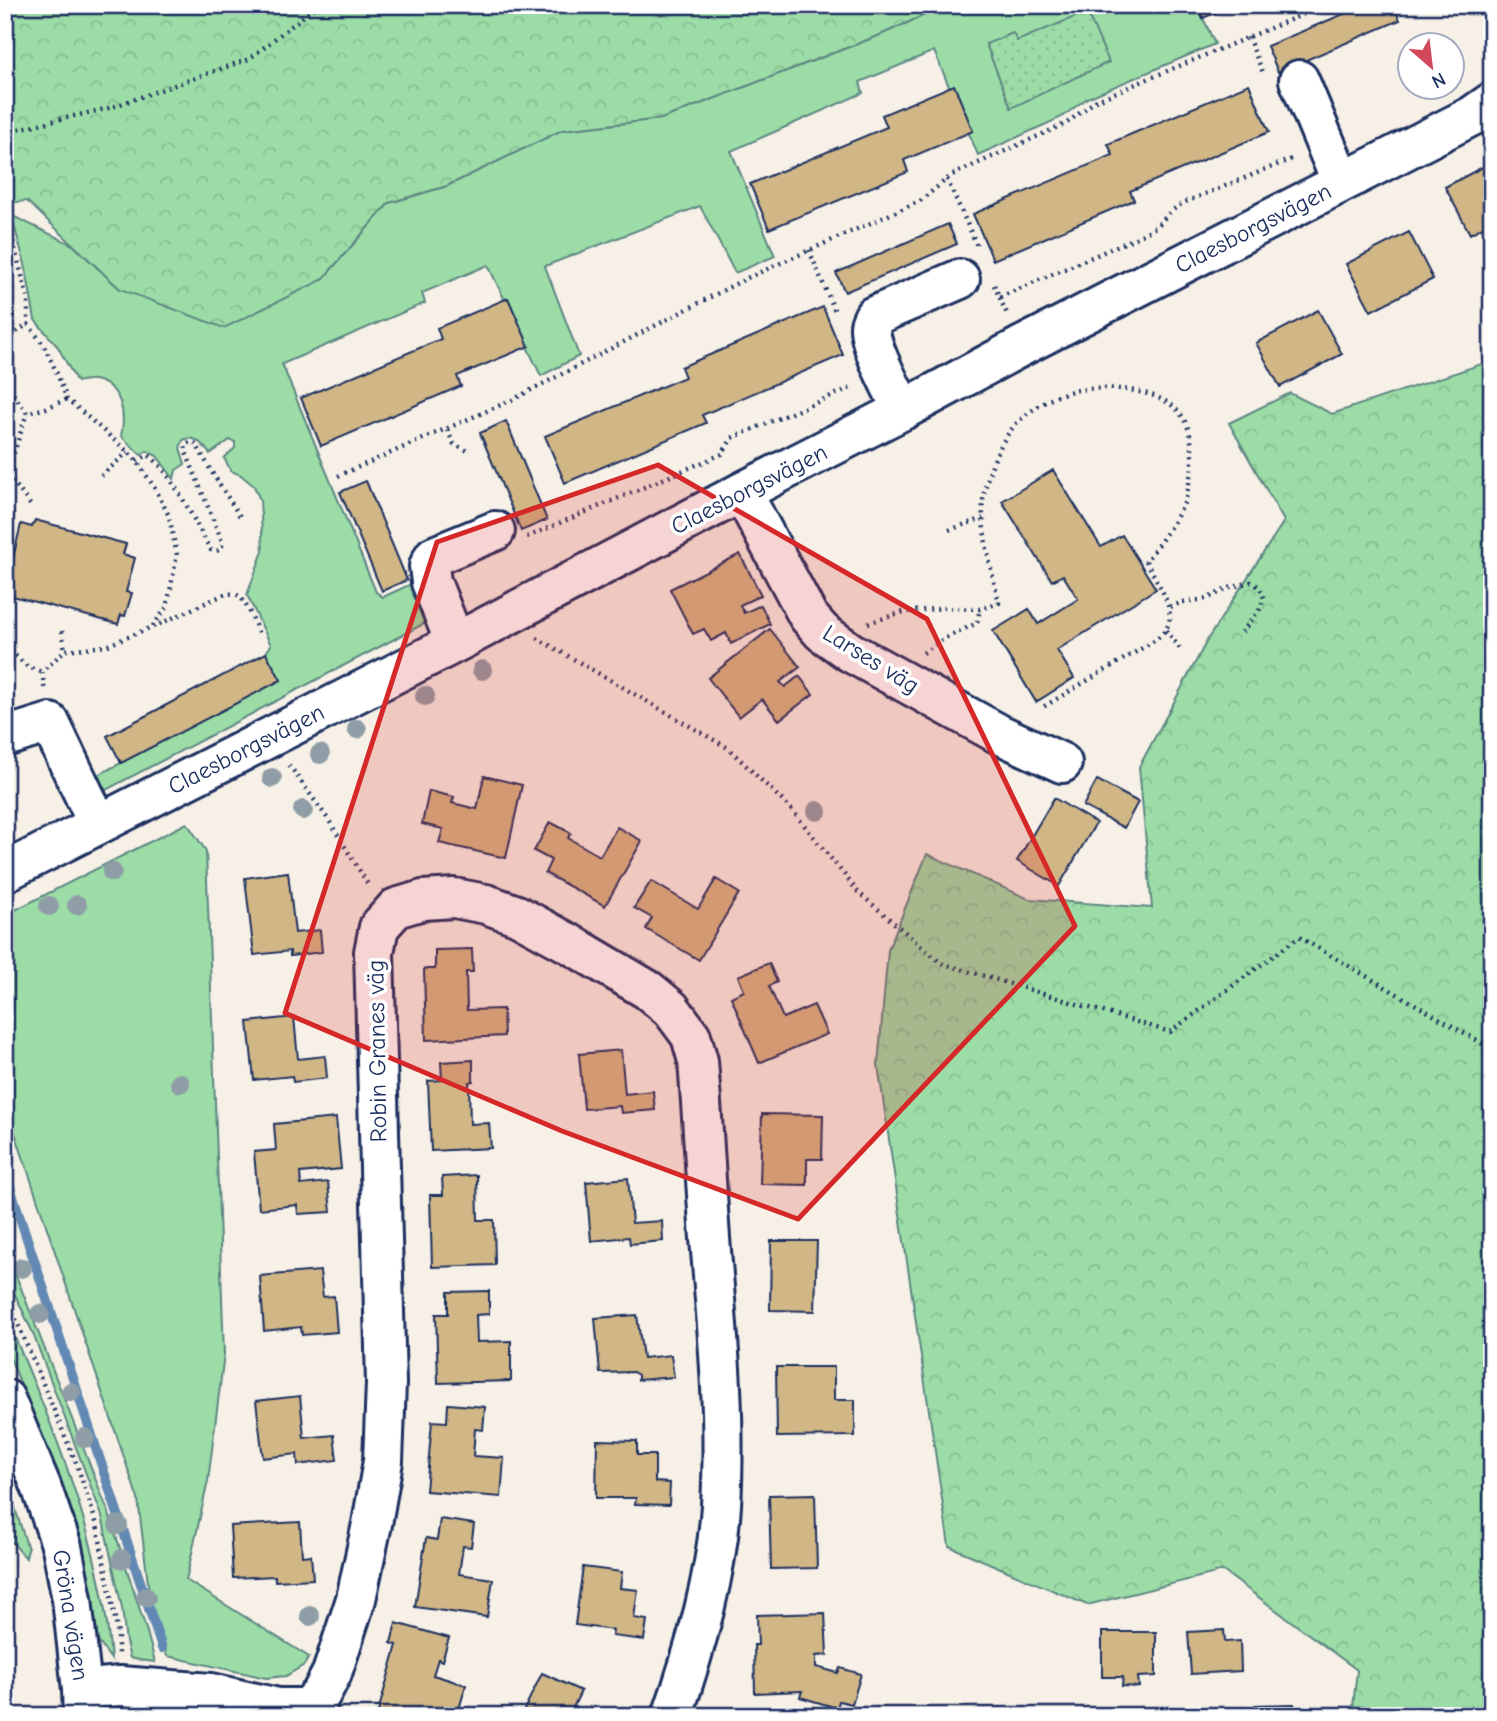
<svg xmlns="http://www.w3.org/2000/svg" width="1497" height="1721" font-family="'Comic Neue',sans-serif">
	<defs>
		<pattern id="forest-crowns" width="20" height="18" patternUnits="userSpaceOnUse" patternTransform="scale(1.75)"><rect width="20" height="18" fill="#9cdda7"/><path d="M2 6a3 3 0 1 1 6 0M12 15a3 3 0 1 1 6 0" fill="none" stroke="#86be92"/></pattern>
		<pattern id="park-dots" width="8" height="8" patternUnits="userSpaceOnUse" patternTransform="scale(1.75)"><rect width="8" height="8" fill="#9cdda7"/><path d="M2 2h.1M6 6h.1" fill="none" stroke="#86be92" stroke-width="1.8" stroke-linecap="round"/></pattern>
	</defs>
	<rect width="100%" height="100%" fill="#f6f0e7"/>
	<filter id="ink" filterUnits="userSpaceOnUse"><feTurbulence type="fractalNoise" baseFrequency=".0143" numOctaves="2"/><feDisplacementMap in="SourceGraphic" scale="14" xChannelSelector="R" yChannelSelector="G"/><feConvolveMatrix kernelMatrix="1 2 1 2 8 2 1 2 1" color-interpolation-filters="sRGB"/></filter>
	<g filter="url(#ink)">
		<path fill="#9cdda7" stroke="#5c8682" stroke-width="2" fill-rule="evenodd" d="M947 5H1197L1215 44 1087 98 1062 117 978 155 934 51 860 82 863 93 731 151 775 256 735 273 700 206 545 266 579 356 541 376 488 265 422 293 425 303 282 364 376 592 383 597 411 584 431 620 104 791 96 776 280 680 266 653 271 645 247 595 263 551 260 500 254 486 241 475 231 471 224 458 235 448V442L230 440 210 454C202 444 196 435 183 440L180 448 185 464 176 470 174 479 157 456 147 451 141 455 121 436C126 414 122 385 94 380 89 379 82 381 77 382L58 347 35 320 25 264 11 215 73 245 120 289 322 280 389 203 447 186 562 130 661 119 880 35ZM1017 41 1012 108 986 44Z
			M187 823 206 851 224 1354 208 1481 186 1580 309 1657 304 1665 286 1676 266 1678 167 1656 150 1600 138 1499 5 1103V915Z
			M5 1247 109 1514 147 1632 155 1662 139 1660 130 1658 126 1642 122 1608 102 1516 32 1331 5 1273Z
			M5 1314C52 1425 101 1537 111 1659L98 1641 75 1532 56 1469 5 1346Z
			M5 1476 28 1549 26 1558 5 1534Z"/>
		<path fill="url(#forest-crowns)" stroke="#5c8682" stroke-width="2" d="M5 5H947L880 35 661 119 562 130 447 186 389 203 322 280 224 328 120 289 27 201 5 203Z
			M1492 355V1716H1352L1357 1670 1223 1571 1087 1605 949 1546 878 1065 888 950 927 854 1029 899 1152 908 1139 767 1209 637 1284 521 1229 423 1290 393 1332 414 1485 363Z"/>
		<path fill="url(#park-dots)" stroke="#5c8682" stroke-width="2" d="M1087 12 1109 62 1011 108 986 44 1013 33 1017 41Z"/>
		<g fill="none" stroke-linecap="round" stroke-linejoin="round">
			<path stroke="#6288b4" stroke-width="10" d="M5 1172 162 1648"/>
		</g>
		<path fill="#d1b686" stroke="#1b2f5e" stroke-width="2" d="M1197 5H1234L1203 18Z
			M1365 5H1393L1400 20 1278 72 1267 46Z
			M1249 84 1269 132 1130 191 1134 200 993 260 973 214 1113 155 1108 144Z
			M954 85 973 131 904 160 908 172 769 229 750 184 887 127 882 115Z
			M1492 162V222L1470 234 1445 187Z
			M948 224 957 244 845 292 836 273Z
			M1409 232 1433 279 1371 311 1346 264Z
			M508 298 529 346 457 376 461 386 321 446 301 398 441 339 437 328Z
			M823 307 843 355 702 415 706 423 565 483 545 436 685 377 681 367Z
			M1318 310 1342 354 1280 387 1256 343Z
			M506 421 547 520 521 531 480 433Z
			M1053 470 1101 547 1122 535 1156 589 1057 650 1074 678 1036 702 993 631 1029 609 1038 624 1078 599 1063 575 1052 581 1002 501Z
			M366 481 407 580 382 591 340 492Z
			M35 520 126 544 123 554 135 558 126 592 132 593 125 616 121 615 118 624 5 594V561L7 556 13 558 21 524 32 527Z
			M740 554 761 595 740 605 744 613 761 605 770 624 731 644 726 633 711 641 704 629 693 634 670 589Z
			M770 629 800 667 780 682 785 687 799 676 813 694 779 720 762 699 739 717 708 678Z
			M266 653 281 680 121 763 107 736Z
			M484 776 522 785 506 858 439 843 443 829 422 824 429 791 454 797 452 803 477 809Z
			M1097 780 1138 802 1124 828 1083 806Z
			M1054 798 1096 823 1059 886 1017 861Z
			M550 822 571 833 568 838 600 856 617 827 642 841 605 906 545 873 551 860 534 851Z
			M288 872 295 933 320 930 322 952 290 956V951L254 955 245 878Z
			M716 879 739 893 699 960 646 929 652 918 634 908 651 881 698 909Z
			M472 949 473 972H466L467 1010 503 1009 504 1036 426 1040 424 969H435V950Z
			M769 963 777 982 769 986 783 1018 814 1005 827 1034 759 1063 731 997 744 991 738 976Z
			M294 1017 298 1059 325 1056 327 1078 293 1082 292 1076 254 1080 248 1022Z
			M621 1050 625 1094 653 1091 655 1110 621 1113 620 1106 584 1109 579 1054Z
			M473 1060V1081L469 1082 470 1124 489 1123 491 1148 431 1151 428 1081 442 1080 441 1062Z
			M762 1114 823 1115 822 1159H807V1185L760 1184Z
			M336 1118 341 1169 300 1173 301 1185 328 1182 331 1212 298 1214 297 1205 259 1209 254 1152 276 1150 274 1124Z
			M477 1175 478 1220H494L495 1265 432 1267 430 1195H443L442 1177Z
			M628 1178 632 1223 662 1221 663 1241 630 1244 629 1237 591 1241 586 1182Z
			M771 1241H817L815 1311 770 1310Z
			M320 1271 323 1297 334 1296 337 1332 302 1335 301 1327 264 1331 260 1276Z
			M489 1291V1314L476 1315 477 1342 511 1341V1381L438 1383 436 1314H448V1292Z
			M637 1315 643 1358 671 1355 674 1377 638 1380V1375L633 1372 600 1373 595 1318Z
			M776 1367H834V1400H855V1436L777 1437Z
			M300 1396 304 1438 334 1435 337 1460 298 1465 297 1454 263 1458 256 1401Z
			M448 1404 485 1407 483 1430 475 1429 473 1456 504 1458 501 1497 426 1491 432 1421 447 1422Z
			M597 1440 637 1441V1455H655V1482L670 1483 669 1505 635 1504 636 1498H596Z
			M815 1494 817 1568 771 1569 769 1495Z
			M440 1519 474 1524 471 1547 463 1546 459 1574 493 1579 487 1617 415 1607 426 1538 437 1540Z
			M300 1522 302 1556 311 1555 313 1579 275 1581V1576L233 1578 230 1526Z
			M583 1567 622 1572 620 1588 638 1590 634 1618 647 1620 644 1640 612 1636 613 1630 575 1625Z
			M825 1613 827 1655 816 1656V1667L838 1673 840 1668 861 1674 852 1704 839 1701 837 1708 800 1697 802 1691 755 1693 754 1645H758L757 1615Z
			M396 1623 449 1638 442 1661 438 1659 433 1675 466 1685 457 1716H393L378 1712 397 1645 391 1643Z
			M1224 1630 1225 1642 1240 1641 1241 1671 1191 1674 1188 1632Z
			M1102 1632H1156V1676L1138 1677 1139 1687 1122 1686 1123 1677H1102Z
			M542 1673 581 1691 569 1716H521Z
			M1294 1704 1295 1716H1255V1705Z"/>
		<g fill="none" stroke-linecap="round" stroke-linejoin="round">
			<g stroke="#1b2f5e" stroke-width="44">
				<path id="minor" d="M1299 80 1333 162 1343 181
					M903 410C893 391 869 346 870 326 870 323 873 318 874 316L960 279
					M742 492 808 616 822 632 850 652 999 734 1062 763
					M455 643 431 582 429 566 434 556 495 531
					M5 737 50 723 98 824
					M5 872 455 643 742 492 903 410 1022 346 1472 116 1492 102
					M5 1399 41 1486 62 1547 72 1599 82 1690 83 1716
					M82 1690 120 1686 211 1693 278 1708H308L318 1716
					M308 1708 321 1694 332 1673 356 1599 372 1524 383 1461 386 1383 374 952 379 927 396 908 423 900 454 898 486 904 517 915 572 945 648 990 671 1009 691 1036 698 1061C703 1124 706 1188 711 1251 718 1335 726 1420 721 1505 717 1573 695 1651 672 1716"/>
			</g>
			<path stroke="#1b2f5e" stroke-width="4.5" stroke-dasharray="2 5" stroke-linecap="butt" d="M1490 5 1492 11
				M1248 37 1264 75
				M5 132 109 108 249 59 318 5
				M947 179 978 248
				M8 221 28 300V324
				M809 250 836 314
				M994 285 1008 316
				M1000 297 1138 237 1157 226 1170 212 1183 203 1294 158
				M5 340 28 324 43 344 56 371 67 399 128 452 137 461 156 490 169 516 177 555 167 607 152 627 106 646 65 650 42 672 45 692
				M5 383 27 413 46 408 67 399
				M447 430 454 444 468 451
				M137 461 148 455C170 468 197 527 211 550 218 552 220 550 223 544L185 450 186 444 191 442 196 444 213 474 241 518
				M8 475 32 507
				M101 476 128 452
				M338 476 512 400 747 278 920 201 952 175 1067 123 1095 101 1326 5
				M5 480 27 413
				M949 530 983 518
				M527 537 722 454 732 438 853 387
				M1170 607 1183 602 1206 599 1229 588 1251 582 1260 587 1264 598 1259 611 1242 632
				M868 623 904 612 943 608 980 609 999 603C992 571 977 520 985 488 990 468 998 447 1011 430 1023 413 1056 393 1078 390 1105 386 1153 388 1175 408 1192 423 1194 451 1191 472 1189 482 1188 494 1184 503 1176 521 1158 545 1146 561 1154 577 1174 605 1169 622 1167 630 1161 635 1156 640L1043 707
				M153 627 225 594C229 594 233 593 237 595 246 599 256 627 260 637
				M1166 630 1181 650
				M62 631 65 650
				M537 638 728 748 792 810 858 892 941 963 1170 1032 1299 937 1492 1049
				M5 646 28 667 42 672
				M923 653 945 638 977 623 980 609
				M289 765 328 819 369 886
				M5 1293 77 1465 97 1525 118 1634V1654"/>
			<use href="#minor" stroke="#fff" stroke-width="38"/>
		</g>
		<g fill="#8f9ea6">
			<circle cx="482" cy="670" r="10"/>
			<circle cx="425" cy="696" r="10"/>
			<circle cx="357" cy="729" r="10"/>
			<circle cx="320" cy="754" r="10"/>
			<circle cx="272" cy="778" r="10"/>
			<circle cx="303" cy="810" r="10"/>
			<circle cx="817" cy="811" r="10"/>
			<circle cx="112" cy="872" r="10"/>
			<circle cx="77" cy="905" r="10"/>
			<circle cx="49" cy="906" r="10"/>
			<circle cx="180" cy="1083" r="10"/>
			<circle cx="22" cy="1268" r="10"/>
			<circle cx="40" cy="1314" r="10"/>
			<circle cx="71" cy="1392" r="10"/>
			<circle cx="85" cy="1438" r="10"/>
			<circle cx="118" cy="1525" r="10"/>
			<circle cx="122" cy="1559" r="10"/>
			<circle cx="146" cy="1597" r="10"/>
			<circle cx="310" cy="1616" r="10"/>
		</g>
	</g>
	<path fill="#d62828" fill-opacity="0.2" stroke="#d62828" stroke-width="5" stroke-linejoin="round" d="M658 465 927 619 1075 926 798 1219 562 1131 285 1013 437 542Z"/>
	<g text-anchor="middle" stroke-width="7" stroke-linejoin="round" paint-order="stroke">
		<g font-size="24" fill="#1b2f5e" stroke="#fff">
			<text transform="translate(1253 228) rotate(-27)" y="8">Claesborgsvägen</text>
			<text transform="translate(749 489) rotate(-27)" y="8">Claesborgsvägen</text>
			<text transform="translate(871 659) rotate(32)" y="8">Larses väg</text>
			<text transform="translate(246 749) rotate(-27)" y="8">Claesborgsvägen</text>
			<text transform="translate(377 1051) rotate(-91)" y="8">Robin Granes väg</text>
			<text transform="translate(71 1615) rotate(81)" y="8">Gröna vägen</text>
		</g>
	</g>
	<rect width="1497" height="1721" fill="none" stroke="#fff" stroke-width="28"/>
	<rect x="14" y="14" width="1469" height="1693" fill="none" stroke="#1b2f5e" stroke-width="2.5" filter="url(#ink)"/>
	<g transform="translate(1431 66) rotate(152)"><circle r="33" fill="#ffffff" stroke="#a4acbf" stroke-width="2"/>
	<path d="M0-5L12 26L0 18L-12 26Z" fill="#d1495b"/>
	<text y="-10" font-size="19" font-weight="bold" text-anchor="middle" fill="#1b2f5e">N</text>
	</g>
</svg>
